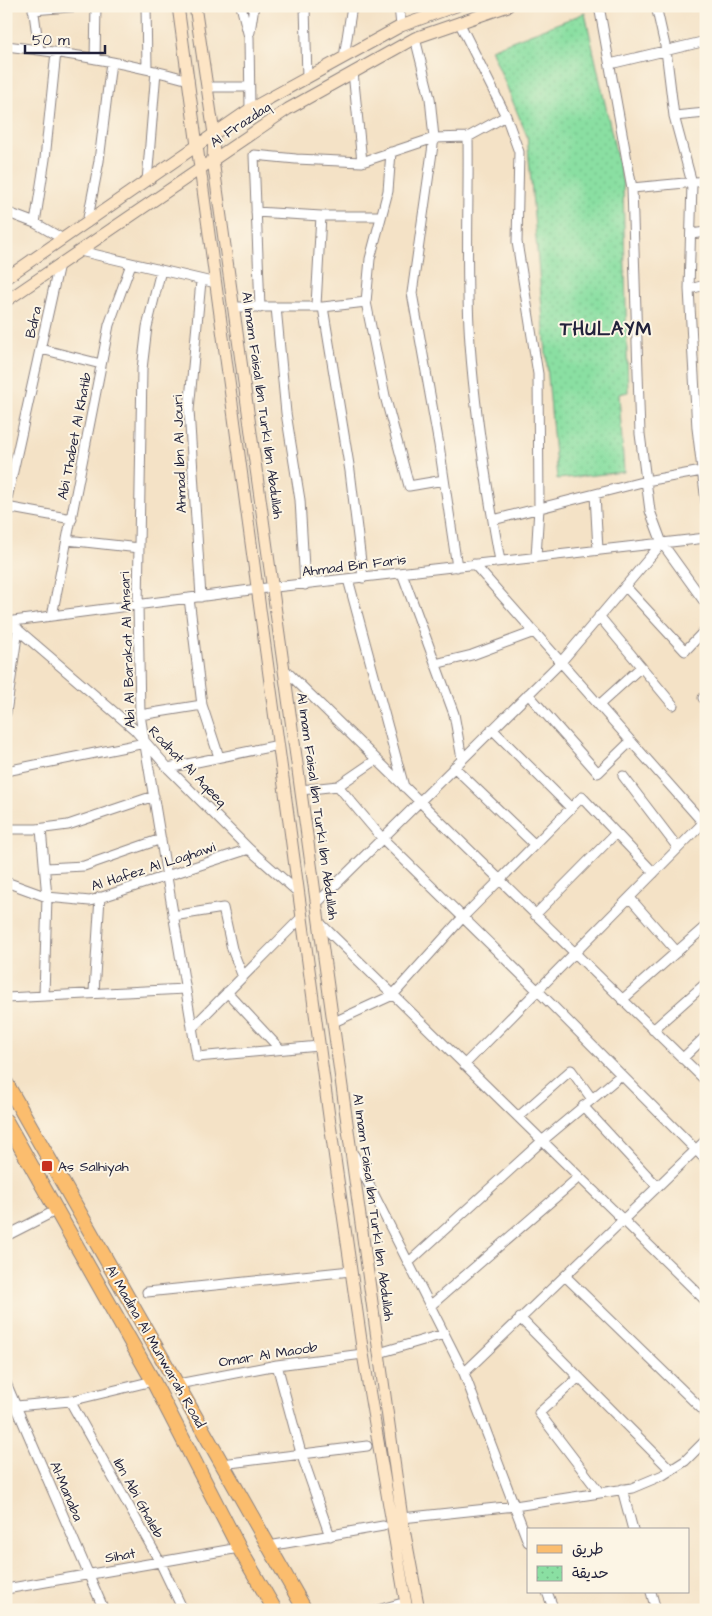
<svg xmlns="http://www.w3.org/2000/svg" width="712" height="1616" font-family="'Architects Daughter','Playpen Sans Arabic',sans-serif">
	<defs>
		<pattern id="park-dots" width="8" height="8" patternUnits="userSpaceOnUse" patternTransform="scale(1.25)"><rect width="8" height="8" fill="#8adfa2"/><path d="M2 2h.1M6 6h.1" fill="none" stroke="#77bf8c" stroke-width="1.8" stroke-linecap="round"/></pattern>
	</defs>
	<rect width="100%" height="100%" fill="#fcf5e5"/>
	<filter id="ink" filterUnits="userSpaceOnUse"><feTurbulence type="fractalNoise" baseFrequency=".02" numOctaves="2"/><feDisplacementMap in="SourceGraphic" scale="10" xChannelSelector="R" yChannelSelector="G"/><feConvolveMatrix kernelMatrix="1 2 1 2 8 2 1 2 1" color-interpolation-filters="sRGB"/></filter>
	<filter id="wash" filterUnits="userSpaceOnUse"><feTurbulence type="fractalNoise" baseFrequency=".0096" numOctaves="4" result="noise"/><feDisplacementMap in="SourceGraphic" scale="20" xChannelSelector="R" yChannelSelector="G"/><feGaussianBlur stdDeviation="1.12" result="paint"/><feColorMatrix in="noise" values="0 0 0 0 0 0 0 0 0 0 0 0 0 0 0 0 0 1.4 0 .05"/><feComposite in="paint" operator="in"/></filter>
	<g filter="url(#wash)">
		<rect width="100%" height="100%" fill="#f4e2c6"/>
		<path fill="url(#park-dots)" stroke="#56806e" d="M585 13 623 184 628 392 619 394 624 472 557 479 527 136 491 49Z"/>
	</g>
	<g filter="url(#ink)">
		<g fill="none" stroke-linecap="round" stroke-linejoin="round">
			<g stroke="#8b8280" stroke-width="11">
				<path id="street" d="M33 6 39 50
					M146 6 147 68
					M241 6 249 37 250 109
					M305 6 307 78
					M399 6 401 26
					M599 6 632 188 640 434 650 511 662 543 706 604
					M656 6 666 50 674 116 692 183 689 289 697 428 706 502
					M33 10 82 6
					M459 22 506 116 519 152 517 242 538 374 539 508 536 557
					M250 32 254 6
					M415 38 430 98 434 138 412 293 439 445 457 567
					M6 46C68 53 129 63 189 80
					M344 57 352 6
					M95 59 96 6
					M610 64 706 41
					M353 72 362 162
					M207 87H249
					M674 116 706 113
					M468 137C469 206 465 274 470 343 475 416 487 489 500 561
					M391 152 388 191 370 259 366 302 385 396 409 486 444 480
					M147 181 156 71
					M632 188 706 181
					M6 212 35 223 63 239
					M256 212 321 216H381
					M35 223 45 159 56 52
					M87 223 99 161 111 62
					M691 234 706 232
					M80 251 216 283
					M161 270 147 327 142 369 138 605 140 715 197 1057 319 1046
					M689 289 706 285
					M316 305 321 216
					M234 307H323L366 302
					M276 307 286 413 300 500 305 585
					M323 307 350 471 363 578
					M260 308 254 155 296 159 362 162 434 138 468 137 506 116
					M41 349 101 364
					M595 494 598 550
					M6 503 59 264
					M6 507 72 519
					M493 520 646 481 702 471
					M67 540 139 548
					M474 564 706 826
					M402 573 454 714 462 759
					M348 579 404 787
					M625 586 685 651 706 629
					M201 597 189 410 201 281
					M189 598 202 705 219 757
					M52 616 109 325 131 264
					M599 616 673 705
					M6 622 258 589 706 538
					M9 622 134 729 168 768 249 849 299 893
					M435 664 472 655 534 632
					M284 669 706 1081
					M528 694 598 773 631 741
					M703 698 706 695
					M599 705 641 667
					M6 713 18 629
					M140 715 202 705
					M492 729 571 808
					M454 767 535 845
					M168 768 279 745
					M6 771 145 743
					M623 776 678 848
					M338 786 382 838 538 991 706 1160
					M301 790 338 786 376 760
					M6 829H37L68 825 154 796
					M41 829 47 897 44 995
					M46 868 84 866 161 839
					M6 882 47 897 90 901 249 849
					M630 898 677 952
					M317 903 561 662 662 543
					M535 915 616 833
					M173 916 223 908 232 949 243 977
					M320 923 706 1301
					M94 992 100 897
					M227 992 280 1049
					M6 998 185 989
					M622 1000 706 926
					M334 1022 393 995 463 917 582 797 654 873
					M192 1028 302 917
					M653 1030 706 983
					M682 1059 706 1036
					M464 1065 706 820
					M583 1106 657 1186
					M518 1117 571 1070 592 1099
					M354 1155 464 1373 528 1542
					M6 1236 57 1210
					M408 1263 542 1141 621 1075
					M565 1276 706 1413
					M147 1292 351 1271
					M430 1306 579 1177
					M520 1318 671 1470
					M379 1353 444 1334
					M277 1365 301 1453 330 1536
					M464 1373 706 1140
					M579 1377 539 1413 600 1493
					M6 1383 104 1610
					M178 1384 277 1365 363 1354
					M70 1401 160 1562 183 1610
					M6 1407 70 1401 153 1381
					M222 1464 367 1446
					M622 1489 633 1530
					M402 1518 515 1506 632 1488 663 1475 685 1461 706 1440
					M269 1546 383 1526
					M6 1589 239 1548
					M547 1592 554 1610
					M651 1592 656 1610
					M378 1610 399 1604"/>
			</g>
			<g stroke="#8b8280" stroke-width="13">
				<path id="secondary" d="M178 6 331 1131 363 1354 407 1610
					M195 6 214 134 213 160 402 1518 419 1610
					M6 278 250 109 401 26 456 6
					M6 301 288 109 415 38 508 6"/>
			</g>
			<g stroke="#8b8280" stroke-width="16">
				<path id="primary" d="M6 1083 305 1610
					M6 1121 153 1381 239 1548 275 1610"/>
			</g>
			<use href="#street" stroke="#fff" stroke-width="9"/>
			<use href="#secondary" stroke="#fde5c5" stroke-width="11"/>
			<use href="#primary" stroke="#fbbd6e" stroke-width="14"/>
		</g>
	</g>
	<rect fill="#c8321e" stroke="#fcf5e5" stroke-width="2" x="41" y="1160" width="12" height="12" rx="2.5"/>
	<g text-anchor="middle" stroke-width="4" stroke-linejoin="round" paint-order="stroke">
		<g font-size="14" fill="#22223b" stroke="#fcf5e5">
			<text transform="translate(240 124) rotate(-34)" y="5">Al Frazdaq</text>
			<text transform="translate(33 322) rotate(-77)" y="5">Bdra</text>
			<text transform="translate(263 405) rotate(82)" y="5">Al Imam Faisal Ibn Turki Ibn Abdullah</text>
			<text transform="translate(74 436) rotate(-79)" y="5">Abi Thabet Al Khatib</text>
			<text transform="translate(179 454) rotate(-92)" y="5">Ahmad Ibn Al Jouri</text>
			<text transform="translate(354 565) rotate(-7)" y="5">Ahmad Bin Faris</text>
			<text transform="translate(127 650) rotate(-92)" y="5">Abi Al Barakat Al Ansari</text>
			<text transform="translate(188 766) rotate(46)" y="5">Rodhat Al Aqeeq</text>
			<text transform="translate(318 806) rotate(82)" y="5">Al Imam Faisal Ibn Turki Ibn Abdullah</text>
			<text transform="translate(153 866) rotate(-18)" y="5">Al Hafez Al Loghawi</text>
			<text transform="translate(374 1207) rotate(82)" y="5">Al Imam Faisal Ibn Turki Ibn Abdullah</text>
			<text transform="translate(156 1346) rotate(60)" y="5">Al Madina Al Munwarah Road</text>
			<text transform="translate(268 1354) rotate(-9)" y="5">Omar Al Maoob</text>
			<text transform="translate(67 1491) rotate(67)" y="5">Al-Manaba</text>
			<text transform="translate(139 1498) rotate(61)" y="5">Ibn Abi Ghaleb</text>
			<text transform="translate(120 1555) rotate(-10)" y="5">Sihat</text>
		</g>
		<g font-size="14" fill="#22223b" stroke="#fcf5e5" text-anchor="start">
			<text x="58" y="1171">As Salhiyah</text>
		</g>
		<g font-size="19" font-weight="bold" letter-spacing="1" fill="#22223b" stroke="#fcf5e5">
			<text x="606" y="335">THULAYM</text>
		</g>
	</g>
	<rect width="712" height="1616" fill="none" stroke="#fcf5e5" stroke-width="25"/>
	<rect x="527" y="1528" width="162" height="65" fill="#fcf5e5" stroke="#a5a1a1"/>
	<rect x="537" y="1545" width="25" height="8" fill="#fbbd6e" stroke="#a5a1a1"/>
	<text x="572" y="1554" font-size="15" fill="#22223b">طريق</text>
	<rect x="537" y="1566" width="25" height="15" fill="url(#park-dots)" stroke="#a5a1a1"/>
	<text x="572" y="1578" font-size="15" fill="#22223b">حديقة</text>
	<path d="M25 45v8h80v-8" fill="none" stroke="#22223b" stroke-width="2.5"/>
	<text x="32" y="45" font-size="15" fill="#22223b" stroke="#fcf5e5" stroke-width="4" paint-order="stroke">50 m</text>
</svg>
